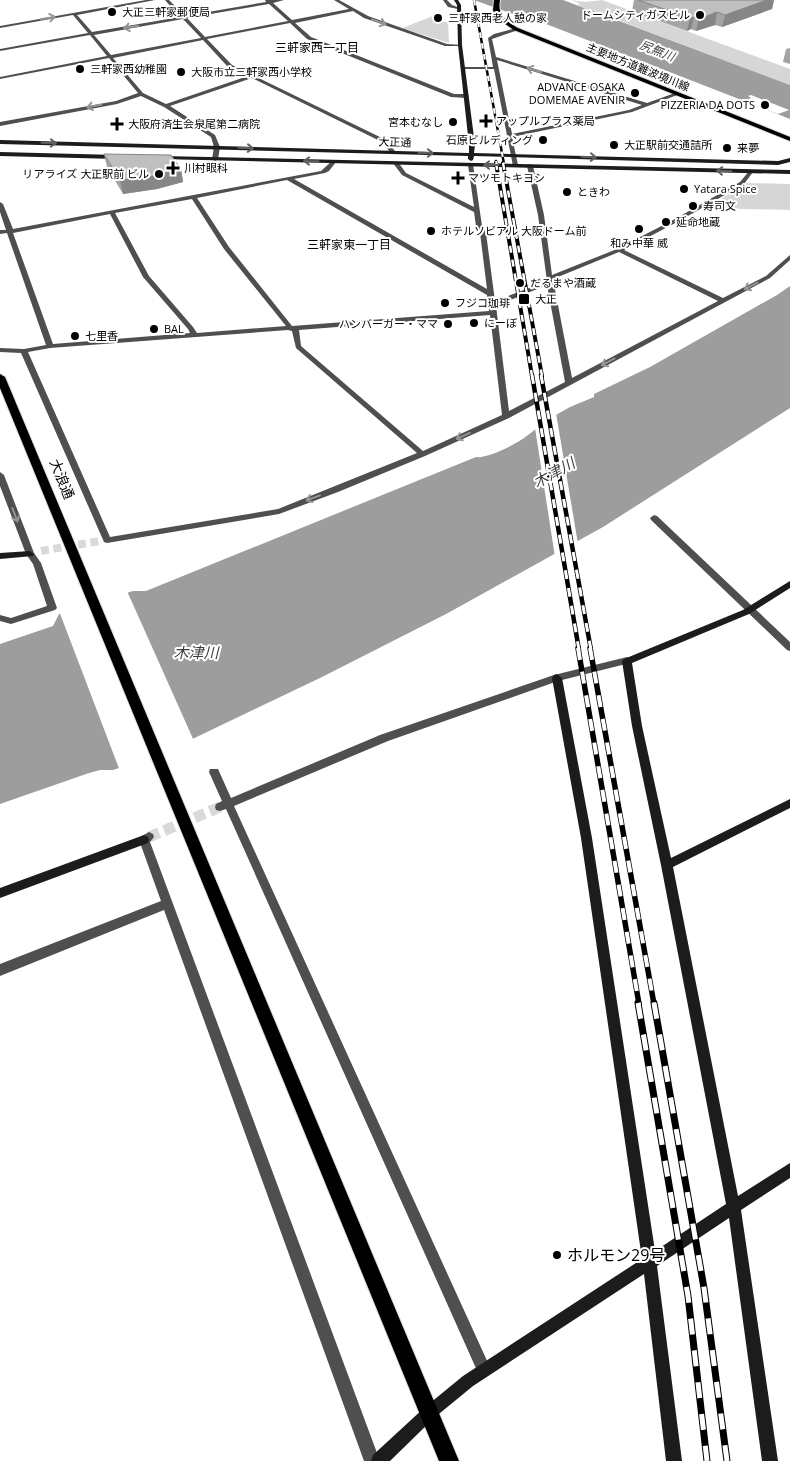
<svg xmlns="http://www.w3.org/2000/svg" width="790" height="1461" font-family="'Open Sans','Noto Sans JP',sans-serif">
	<rect width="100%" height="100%" fill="#fff"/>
	<path fill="#d6d6d6" d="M571 0 585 2 602 0 790 69V85L580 6 578 4 579 3Z
		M433 16 434 22H448L449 43 402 28Z
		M747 183 790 184V210L706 208Z"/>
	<path fill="#9d9d9d" d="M474 0H563L790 85V119L523 15 515 16 513 14Z
		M790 286V408L603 527 448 613 322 677 157 756 113 770H100L89 773 0 804V644L53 626 59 614 133 591H146L476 457C491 459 531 437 540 424L570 407 594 397V394L650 367 777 295Z"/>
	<path fill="#fff" d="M751 95 789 110 778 114 744 101 751 98 748 96Z
		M556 413 578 544 555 557 535 428 539 422Z
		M127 591 194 741 158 758 120 771 59 611Z"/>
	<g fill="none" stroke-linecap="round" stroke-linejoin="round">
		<path stroke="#d9d9d9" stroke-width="8" stroke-dasharray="8 4.5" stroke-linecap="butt" d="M41 551 100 541"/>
		<path stroke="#d9d9d9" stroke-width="11" stroke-dasharray="11 5.5" stroke-linecap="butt" d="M149 837 220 807"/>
		<g stroke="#dbdbdb" stroke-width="2">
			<path id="primary" d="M494 0H500C497 15 506 21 518 28L790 137V141L514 30 498 19H458L455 17 458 15H495L493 10Z
				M0 374 5 377 459 1461H439L0 388Z"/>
		</g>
		<path fill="#4f4f4f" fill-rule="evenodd" d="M146 0H155L77 15 92 32 180 17 165 0H169L185 16 266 2 265 0H284L273 3 292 20 349 9 334 0H339L368 16 447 44 462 45 460 46H445L364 18 353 11 295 23 311 37 454 94H466L469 96 466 98 451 97 307 39 290 23 207 39 232 65 384 139 395 151V153H391L380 141 252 78 170 106 215 135 220 147 218 159 215 161 212 159 214 147 211 137 164 107 141 96 117 104 0 126V122L116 101 138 93 109 58 0 79V77L107 56 90 35 0 51V49L88 33 73 15 0 28V26ZM269 4 288 21 205 37 187 18ZM183 19 201 38 111 55 94 35ZM203 40 228 67 248 76 166 104 143 93 113 58Z
			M443 0H447L452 5 460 8 458 9 448 7Z
			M516 28 518 30 492 39 496 57 647 103 675 93 680 94 632 112 512 137 518 165 513 166 494 69H463L461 68 463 67H493L488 38 494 34ZM497 60 642 105 629 110 512 134Z
			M333 160 336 162 329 171 325 173 294 179 487 289 480 233 476 226 474 212 402 175 393 163 398 162 406 173 474 207 468 165 473 164 482 226 486 233 495 301 547 281 538 215 527 166 530 164 533 166 544 215 552 275 617 249 675 219 740 182 750 170 753 172 744 184 679 221 624 250 723 298 766 276 790 255V260L770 278 509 418 425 456 338 492 279 514 107 543 104 542 21 353 0 352V348L24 349 46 345 7 233 0 234V230H6L0 212V202L3 204 13 229 321 171ZM287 180 487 295 489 311 292 326 229 247 197 198ZM192 199 224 249 286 326 197 333 193 327 149 276 115 213ZM110 214 143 277 188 329 190 333 53 344 13 233ZM619 252 718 301 572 378 553 279ZM547 285 565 382 509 411 496 306ZM490 315 502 415 423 451 301 346 299 330ZM288 330 292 331 296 348 417 453 278 509 110 537 28 352 50 348Z
			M0 472 4 475 34 553 41 563 57 608 55 610 11 624 0 621V615L11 618 47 606 33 564 26 554 0 486Z
			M654 515 657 516 790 642V651L787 650 651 520 650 518Z
			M627 657 630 659 632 661 630 663 558 681 388 741 234 806 489 1365 491 1370 489 1375 484 1377 479 1375 226 809 220 811 216 810 215 807 216 804 222 801 209 772 210 769H218L231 798 380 735 554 675Z
			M149 832 153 834 154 837 150 842 380 1461H364L164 910 0 976V964L161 901 139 840 140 837Z"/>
		<path fill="#1c1c1c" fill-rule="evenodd" d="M454 0H458L461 5 462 45 475 145 474 153 778 161 790 158V162L778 165 474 156 473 160 471 161 468 159V156L0 144V140L469 153V145L458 45 457 5Z
			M0 152 117 155 120 157 117 159 0 156Z
			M161 156 790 170V174L159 159V157Z
			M30 551 34 554 33 556 0 559V553Z
			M790 581V588L749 614 632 663 642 726 671 858 790 799V808L673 867 738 1196 790 1163V1178L741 1210 778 1461H762L729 1218 657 1266 682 1461H666L644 1274 473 1386 434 1418 390 1461H371L373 1455 424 1408 463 1376 642 1259 581 838 552 678 554 675 557 674 562 678 592 838 655 1251 726 1204 661 865 632 726 622 661 624 659 743 610Z
			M144 835 148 837 149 840 148 843 0 898V888Z"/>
		<use href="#primary" fill="#000" fill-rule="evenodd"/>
		<g stroke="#000" stroke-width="2.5">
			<path id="rail-far4" d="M474 0 504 164
				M496 161 497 164"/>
		</g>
		<g stroke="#000" stroke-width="4">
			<path id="rail-far3" d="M496 163 532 376
				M503 163 542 376"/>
		</g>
		<g stroke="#000" stroke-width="4.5">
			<path id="rail-far2" d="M532 375 579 650
				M541 375 591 650"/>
		</g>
		<g stroke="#000" stroke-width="5.5">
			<path id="rail-far1" d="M578 648 639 1004
				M590 648 654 1004"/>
		</g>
		<g stroke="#000" stroke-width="7">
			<path id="rail" d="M638 1003 688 1296 707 1461
				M654 1003 704 1288 727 1461"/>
		</g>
		<use href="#rail-far4" stroke="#fff" stroke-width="2" stroke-dasharray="5.5" stroke-linecap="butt"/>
		<use href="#rail-far3" stroke="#fff" stroke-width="2.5" stroke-dasharray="7" stroke-linecap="butt"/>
		<use href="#rail-far2" stroke="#fff" stroke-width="3" stroke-dasharray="9" stroke-linecap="butt"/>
		<use href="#rail-far1" stroke="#fff" stroke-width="4" stroke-dasharray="12" stroke-linecap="butt"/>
		<use href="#rail" stroke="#fff" stroke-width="5" stroke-dasharray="16" stroke-linecap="butt"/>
	</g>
	<path fill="#a4a4a4" d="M634 0H774L772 9 722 27 715 25 696 31 691 29 687 31 632 11Z
		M790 48V64L783 62 786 49Z
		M104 154 181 169 183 182 157 189 123 194 107 167Z"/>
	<path fill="#868686" d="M767 0H774L772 9 722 27 725 15Z
		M717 12 715 25 696 31 699 19Z
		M694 17 691 29 687 31 690 18Z
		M181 169 183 182 157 189 123 194 120 180Z"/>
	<path fill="#bfbfbf" stroke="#868686" d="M638 0H767L725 15 717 12 699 19 694 17 690 18Z
		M104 154 171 155 181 169 154 176 120 180Z"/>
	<defs><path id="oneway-shaft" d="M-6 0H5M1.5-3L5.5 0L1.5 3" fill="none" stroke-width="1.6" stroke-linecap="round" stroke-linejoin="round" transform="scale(1.25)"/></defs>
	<g stroke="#959595">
		<use href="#oneway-shaft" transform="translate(48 18) rotate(-10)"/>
		<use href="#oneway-shaft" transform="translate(379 22) rotate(19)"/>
		<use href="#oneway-shaft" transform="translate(131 27) rotate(170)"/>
		<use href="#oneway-shaft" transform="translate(534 70) rotate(-163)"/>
		<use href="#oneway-shaft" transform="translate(94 106) rotate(169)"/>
		<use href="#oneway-shaft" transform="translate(751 286) rotate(153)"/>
		<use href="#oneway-shaft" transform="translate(608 362) rotate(152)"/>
		<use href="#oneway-shaft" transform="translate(463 436) rotate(156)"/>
		<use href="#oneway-shaft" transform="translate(313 498) rotate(160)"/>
		<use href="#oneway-shaft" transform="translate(15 515) rotate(69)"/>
	</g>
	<g stroke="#606060">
		<use href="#oneway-shaft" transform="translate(49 143) rotate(1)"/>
		<use href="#oneway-shaft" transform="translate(246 148) rotate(2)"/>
		<use href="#oneway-shaft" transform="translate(426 153) rotate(1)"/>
		<use href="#oneway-shaft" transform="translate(589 157) rotate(2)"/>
		<use href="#oneway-shaft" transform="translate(311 161) rotate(-179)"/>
		<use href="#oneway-shaft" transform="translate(491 165) rotate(-180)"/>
		<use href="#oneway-shaft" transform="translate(724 171) rotate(-178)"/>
	</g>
	<g fill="#000" stroke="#fff" stroke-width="2">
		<circle cx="112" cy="12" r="5"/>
		<circle cx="700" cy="15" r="5"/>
		<circle cx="438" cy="18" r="5"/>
		<circle cx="80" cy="69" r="5"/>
		<circle cx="181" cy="72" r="5"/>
		<circle cx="635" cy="93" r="5"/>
		<circle cx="765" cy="105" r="5"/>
		<path d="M483.5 113.5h5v5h5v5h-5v5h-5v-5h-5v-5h5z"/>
		<circle cx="453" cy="122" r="5"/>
		<path d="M114.5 116.5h5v5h5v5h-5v5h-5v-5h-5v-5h5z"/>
		<circle cx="543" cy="140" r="5"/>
		<circle cx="614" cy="145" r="5"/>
		<circle cx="727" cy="148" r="5"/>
		<path d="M170.5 160.5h5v5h5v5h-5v5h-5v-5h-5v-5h5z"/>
		<circle cx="159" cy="174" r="5"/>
		<path d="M455.5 170.5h5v5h5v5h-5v5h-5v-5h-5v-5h5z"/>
		<circle cx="684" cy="189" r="5"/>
		<circle cx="567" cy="192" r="5"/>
		<circle cx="693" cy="206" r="5"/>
		<circle cx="666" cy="222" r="5"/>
		<circle cx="639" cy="229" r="5"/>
		<circle cx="431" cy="231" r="5"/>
		<circle cx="520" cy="283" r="5"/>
		<rect x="518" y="293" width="12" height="12" rx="2.5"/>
		<circle cx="445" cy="303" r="5"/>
		<circle cx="474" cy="323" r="5"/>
		<circle cx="448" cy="324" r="5"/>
		<circle cx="154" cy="329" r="5"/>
		<circle cx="75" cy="336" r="5"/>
		<circle cx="557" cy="1255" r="5"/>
	</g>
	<g text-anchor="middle" stroke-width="4" stroke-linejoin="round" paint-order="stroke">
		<g font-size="11" fill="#000" stroke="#fff" text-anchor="start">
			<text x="122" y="16">大正三軒家郵便局</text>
			<text x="690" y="19" text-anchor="end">ドームシティガスビル</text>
			<text x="448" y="22">三軒家西老人憩の家</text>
			<text x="90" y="73">三軒家西幼稚園</text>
			<text x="191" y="76">大阪市立三軒家西小学校</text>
			<text x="625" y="91" text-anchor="end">ADVANCE OSAKA<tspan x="625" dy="13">DOMEMAE AVENIR</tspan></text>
			<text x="755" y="109" text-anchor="end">PIZZERIA DA DOTS</text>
			<text x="496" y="125">アップルプラス薬局</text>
			<text x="443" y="126" text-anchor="end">宮本むなし</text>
			<text x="128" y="128">大阪府済生会泉尾第二病院</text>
			<text x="533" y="144" text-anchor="end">石原ビルディング</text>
			<text x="624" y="149">大正駅前交通詰所</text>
			<text x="737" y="152">来夢</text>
			<text x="184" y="172">川村眼科</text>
			<text x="149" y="178" text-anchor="end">リアライズ 大正駅前 ビル</text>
			<text x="468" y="182">マツモトキヨシ</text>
			<text x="694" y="193">Yatara Spice</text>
			<text x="577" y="196">ときわ</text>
			<text x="703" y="210">寿司文</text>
			<text x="676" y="226">延命地蔵</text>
			<text x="441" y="235">ホテルソビアル 大阪ドーム前</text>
			<text x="639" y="247" text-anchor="middle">和み中華 威</text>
			<text x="530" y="287">だるまや酒蔵</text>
			<text x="535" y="303">大正</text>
			<text x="455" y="307">フジコ珈琲</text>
			<text x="484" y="327">にーぼ</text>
			<text x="438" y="328" text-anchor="end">ハンバーガー・ママ</text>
			<text x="164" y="333">BAL</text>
			<text x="85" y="340">七里香</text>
		</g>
		<g font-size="11" fill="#000" stroke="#fff">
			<text transform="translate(638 67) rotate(22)" y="4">主要地方道難波境川線</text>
			<text transform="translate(395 142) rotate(2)" y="4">大正通</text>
		</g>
		<g font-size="12" fill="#000" stroke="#fff">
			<text x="317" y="52">三軒家西一丁目</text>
			<text x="349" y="249">三軒家東一丁目</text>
		</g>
		<g font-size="12" font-style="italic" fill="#3e3e3e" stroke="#fff">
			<text transform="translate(657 51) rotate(21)" y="4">尻無川</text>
		</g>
		<g font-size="14" fill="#000" stroke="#fff">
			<text transform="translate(62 479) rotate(68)" y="5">大浪通</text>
		</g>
		<g font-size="15" font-style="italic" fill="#3e3e3e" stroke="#fff">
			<text transform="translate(554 473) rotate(-29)" y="5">木津川</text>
			<text x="196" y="658">木津川</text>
		</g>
		<g font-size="16" fill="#000" stroke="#fff" text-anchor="start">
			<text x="567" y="1261">ホルモン29号</text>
		</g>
	</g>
</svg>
